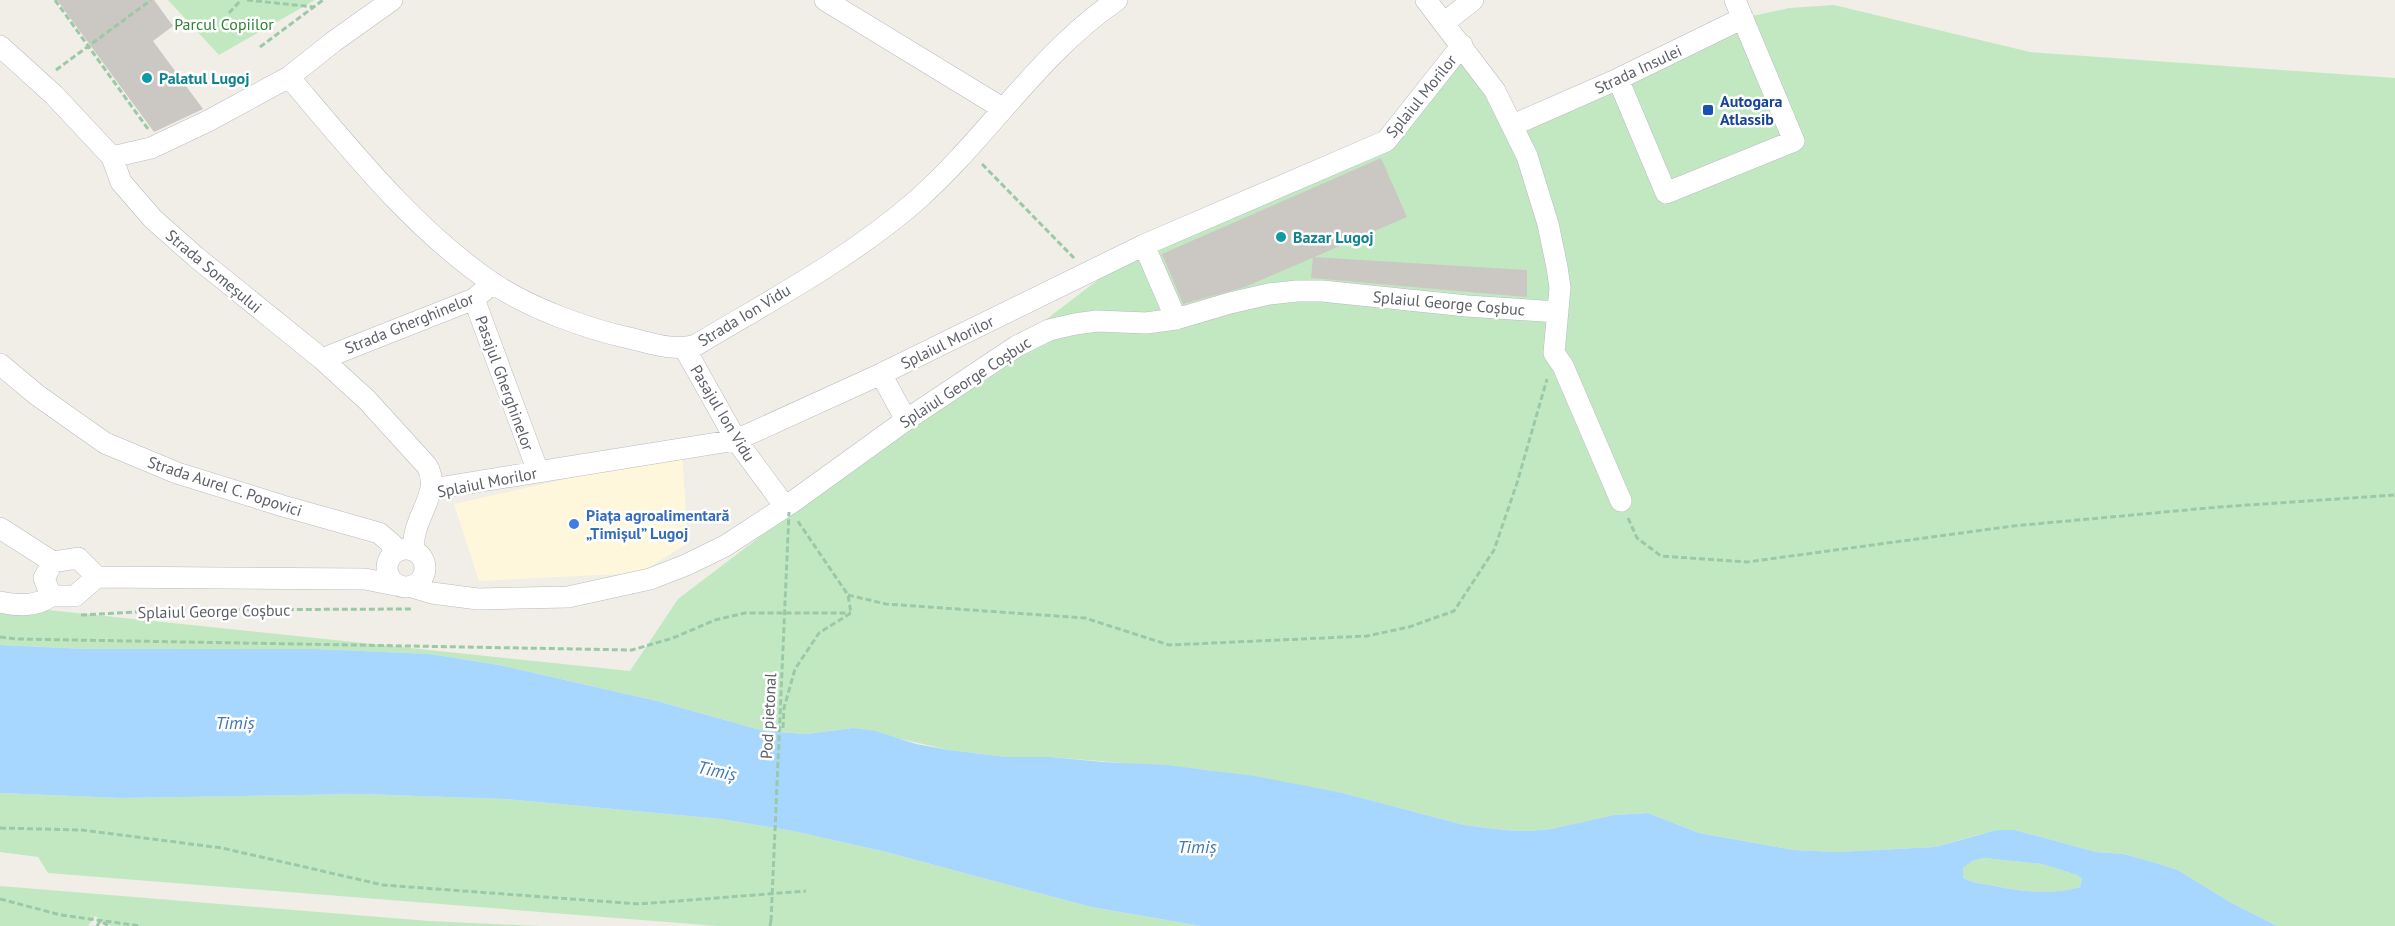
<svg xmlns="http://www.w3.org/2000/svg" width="2395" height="926" font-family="'PT Sans',sans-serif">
	<rect width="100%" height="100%" fill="#f0eee6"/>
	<path fill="#fff7dc" d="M682 453 688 543 640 573 479 581 454 504Z"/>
	<path fill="#c2e8c2" d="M168 0H315L219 55Z
		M1834 5 2030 52 2395 78V926H2277L2228 901 2178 870 2149 861 2124 854 2096 852 2015 830 1981 834 1935 847 1838 852 1794 850 1699 833 1648 813 1614 815 1551 829 1528 831 1504 830 1464 825 1343 793 1208 770 1051 757H1007L949 750 853 728 806 734 764 731 657 701 499 665 430 654 317 649H87L0 645V605L630 671 678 599 1144 245 1386 141 1462 45 1514 125 1743 18 1789 8Z
		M0 793 121 798 362 794 504 799 721 819 793 831 886 852 1091 907 1201 926H718L48 873 38 857 0 852Z
		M1984 858 2042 864 2077 875 2082 879 2080 887C2052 895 2024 892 1995 886 1984 884 1973 883 1963 878L1962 868 1972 861Z
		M0 886 429 921 540 926H111L95 916 88 926H0Z"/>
	<path fill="#a7d7ff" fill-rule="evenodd" d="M0 645 87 649H317L430 654 499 665 657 701 764 731 806 734 853 728 875 731 916 744 949 750 1007 757H1051L1103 762 1166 765 1255 776 1343 793 1464 825 1504 830 1528 831 1551 829 1614 815 1648 813 1699 833 1794 850 1838 852 1935 847 1997 830H2015L2096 852 2124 854 2149 861 2178 870 2228 901 2277 926H1201L1091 907 886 852 793 831 721 819 504 799 362 794 121 798 0 793ZM1984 858 2042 864 2077 875 2082 879 2080 887C2052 895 2024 892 1995 886 1984 884 1973 883 1963 878V868L1972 861Z"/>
	<path fill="#cbc8c3" d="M57 0H154L173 26 153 41 203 109 154 132Z
		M1381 158 1407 217 1245 287 1183 304 1162 254Z
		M1313 257 1527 270V297L1311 278Z"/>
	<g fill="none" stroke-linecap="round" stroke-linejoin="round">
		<g stroke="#b8bbc0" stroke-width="22">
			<path id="minor" d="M825 0 1002 108
				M1426 0 1495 91 1527 156 1548 224 1557 267 1560 288 1554 353 1563 366 1621 501
				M1444 23 1473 0
				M0 46 54 95 112 157 121 182 153 219 196 257 322 359 367 400 427 466C443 493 410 519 414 550
				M289 77C351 150 414 230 494 284 530 308 587 329 629 338 651 343 675 352 696 345 771 300 851 258 917 200 988 137 1038 54 1117 0
				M1618 79 1666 193 1794 141 1735 0
				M1513 125 1618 79 1743 18
				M112 157 151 148 208 121 289 77 333 42 392 0
				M1144 245 1176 319
				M474 299 536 466
				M685 349 736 440 784 505
				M322 359 474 299 493 283
				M0 364 37 395 105 443 177 473 283 506 379 533 392 544 393 553
				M881 374 906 420
				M432 489 736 440 881 374 1144 245 1386 141 1462 45
				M0 528 53 562
				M387 568a19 19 0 1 1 38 0a19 19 0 1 1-38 0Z
				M97 577 78 558 53 562 44 578 51 596H75L97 577 365 579 395 585
				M412 587 432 593 478 599 568 597 650 579 686 565 725 546 791 503 906 420 1017 346 1049 330 1075 324 1097 321 1146 323 1176 319 1230 303 1269 294 1297 291H1322L1467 306 1558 312
				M0 602C18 606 36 607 51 596"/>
		</g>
		<path stroke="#9bc9a8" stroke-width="3" stroke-dasharray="6 3" stroke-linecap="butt" d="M55 0 148 129
			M247 0 314 7
			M229 13 241 0
			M260 47 323 0
			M56 70 151 0
			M982 164 1074 258
			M1628 518 1637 538 1661 556 1747 562 2013 526 2219 507 2395 495
			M848 595 886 604 1085 618 1169 645 1367 636 1409 627 1454 611 1494 550 1517 483 1547 379
			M81 615 171 610 413 609
			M0 637 18 639 632 650 673 638 715 620 745 613H851
			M783 728 784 708 795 669 819 633 851 613 848 595 797 520
			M0 828 82 830 222 848 383 885 639 904 806 891
			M0 899 61 915 141 926
			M97 926 100 921 109 926
			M770 926 771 921"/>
		<use href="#minor" stroke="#fff" stroke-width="21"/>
		<path stroke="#9bc9a8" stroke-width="3" stroke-dasharray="6 3" stroke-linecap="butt" d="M771 921 789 512"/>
	</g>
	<g fill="#0f9aa8" stroke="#fff" stroke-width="2">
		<circle cx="147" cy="78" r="6"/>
		<circle cx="1281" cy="237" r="6"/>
	</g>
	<rect fill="#1a4fb4" stroke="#fff" stroke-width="2" x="1702" y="104" width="12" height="12" rx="3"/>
	<circle fill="#3f7fe0" stroke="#fff" stroke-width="2" cx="574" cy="524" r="6"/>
	<g text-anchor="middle" stroke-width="5" stroke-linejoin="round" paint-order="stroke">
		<g font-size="16" fill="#318236" stroke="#fff">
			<text x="224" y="30">Parcul Copiilor</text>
		</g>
		<g font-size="16" fill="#5d6167" stroke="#fff">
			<text transform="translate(1638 69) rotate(-25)" y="6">Strada Insulei</text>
			<text transform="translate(1421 96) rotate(-51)" y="6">Splaiul Morilor</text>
			<text transform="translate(214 271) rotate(40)" y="6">Strada Someșului</text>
			<text transform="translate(1449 303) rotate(5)" y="6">Splaiul George Coșbuc</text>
			<text transform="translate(744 315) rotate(-31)" y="6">Strada Ion Vidu</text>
			<text transform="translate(409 323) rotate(-22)" y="6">Strada Gherghinelor</text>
			<text transform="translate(947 342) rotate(-26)" y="6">Splaiul Morilor</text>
			<text transform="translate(965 382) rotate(-33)" y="6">Splaiul George Coșbuc</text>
			<text transform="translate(505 383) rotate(70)" y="6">Pasajul Gherghinelor</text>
			<text transform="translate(723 413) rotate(59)" y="6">Pasajul Ion Vidu</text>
			<text transform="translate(487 482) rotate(-11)" y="6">Splaiul Morilor</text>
			<text transform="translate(225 486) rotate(18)" y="6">Strada Aurel C. Popovici</text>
			<text transform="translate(214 611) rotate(-1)" y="6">Splaiul George Coșbuc</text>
			<text transform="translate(768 716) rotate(-87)" y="6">Pod pietonal</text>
		</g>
		<g font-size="16" font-weight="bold" fill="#0d838f" stroke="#fff" text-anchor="start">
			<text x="159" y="84">Palatul Lugoj</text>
			<text x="1293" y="243">Bazar Lugoj</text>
		</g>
		<g font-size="16" font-weight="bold" fill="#164399" stroke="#fff" text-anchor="start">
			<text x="1720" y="107">Autogara<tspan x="1720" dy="18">Atlassib</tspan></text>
		</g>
		<g font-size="16" font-weight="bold" fill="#366cbe" stroke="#fff" text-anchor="start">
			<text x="586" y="521">Piața agroalimentară<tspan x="586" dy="18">„Timișul” Lugoj</tspan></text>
		</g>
		<g font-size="18" font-style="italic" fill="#3f78b5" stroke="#fff">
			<text x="235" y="729">Timiș</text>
			<text transform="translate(717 771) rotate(12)" y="6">Timiș</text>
			<text x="1197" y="853">Timiș</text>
		</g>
	</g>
</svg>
